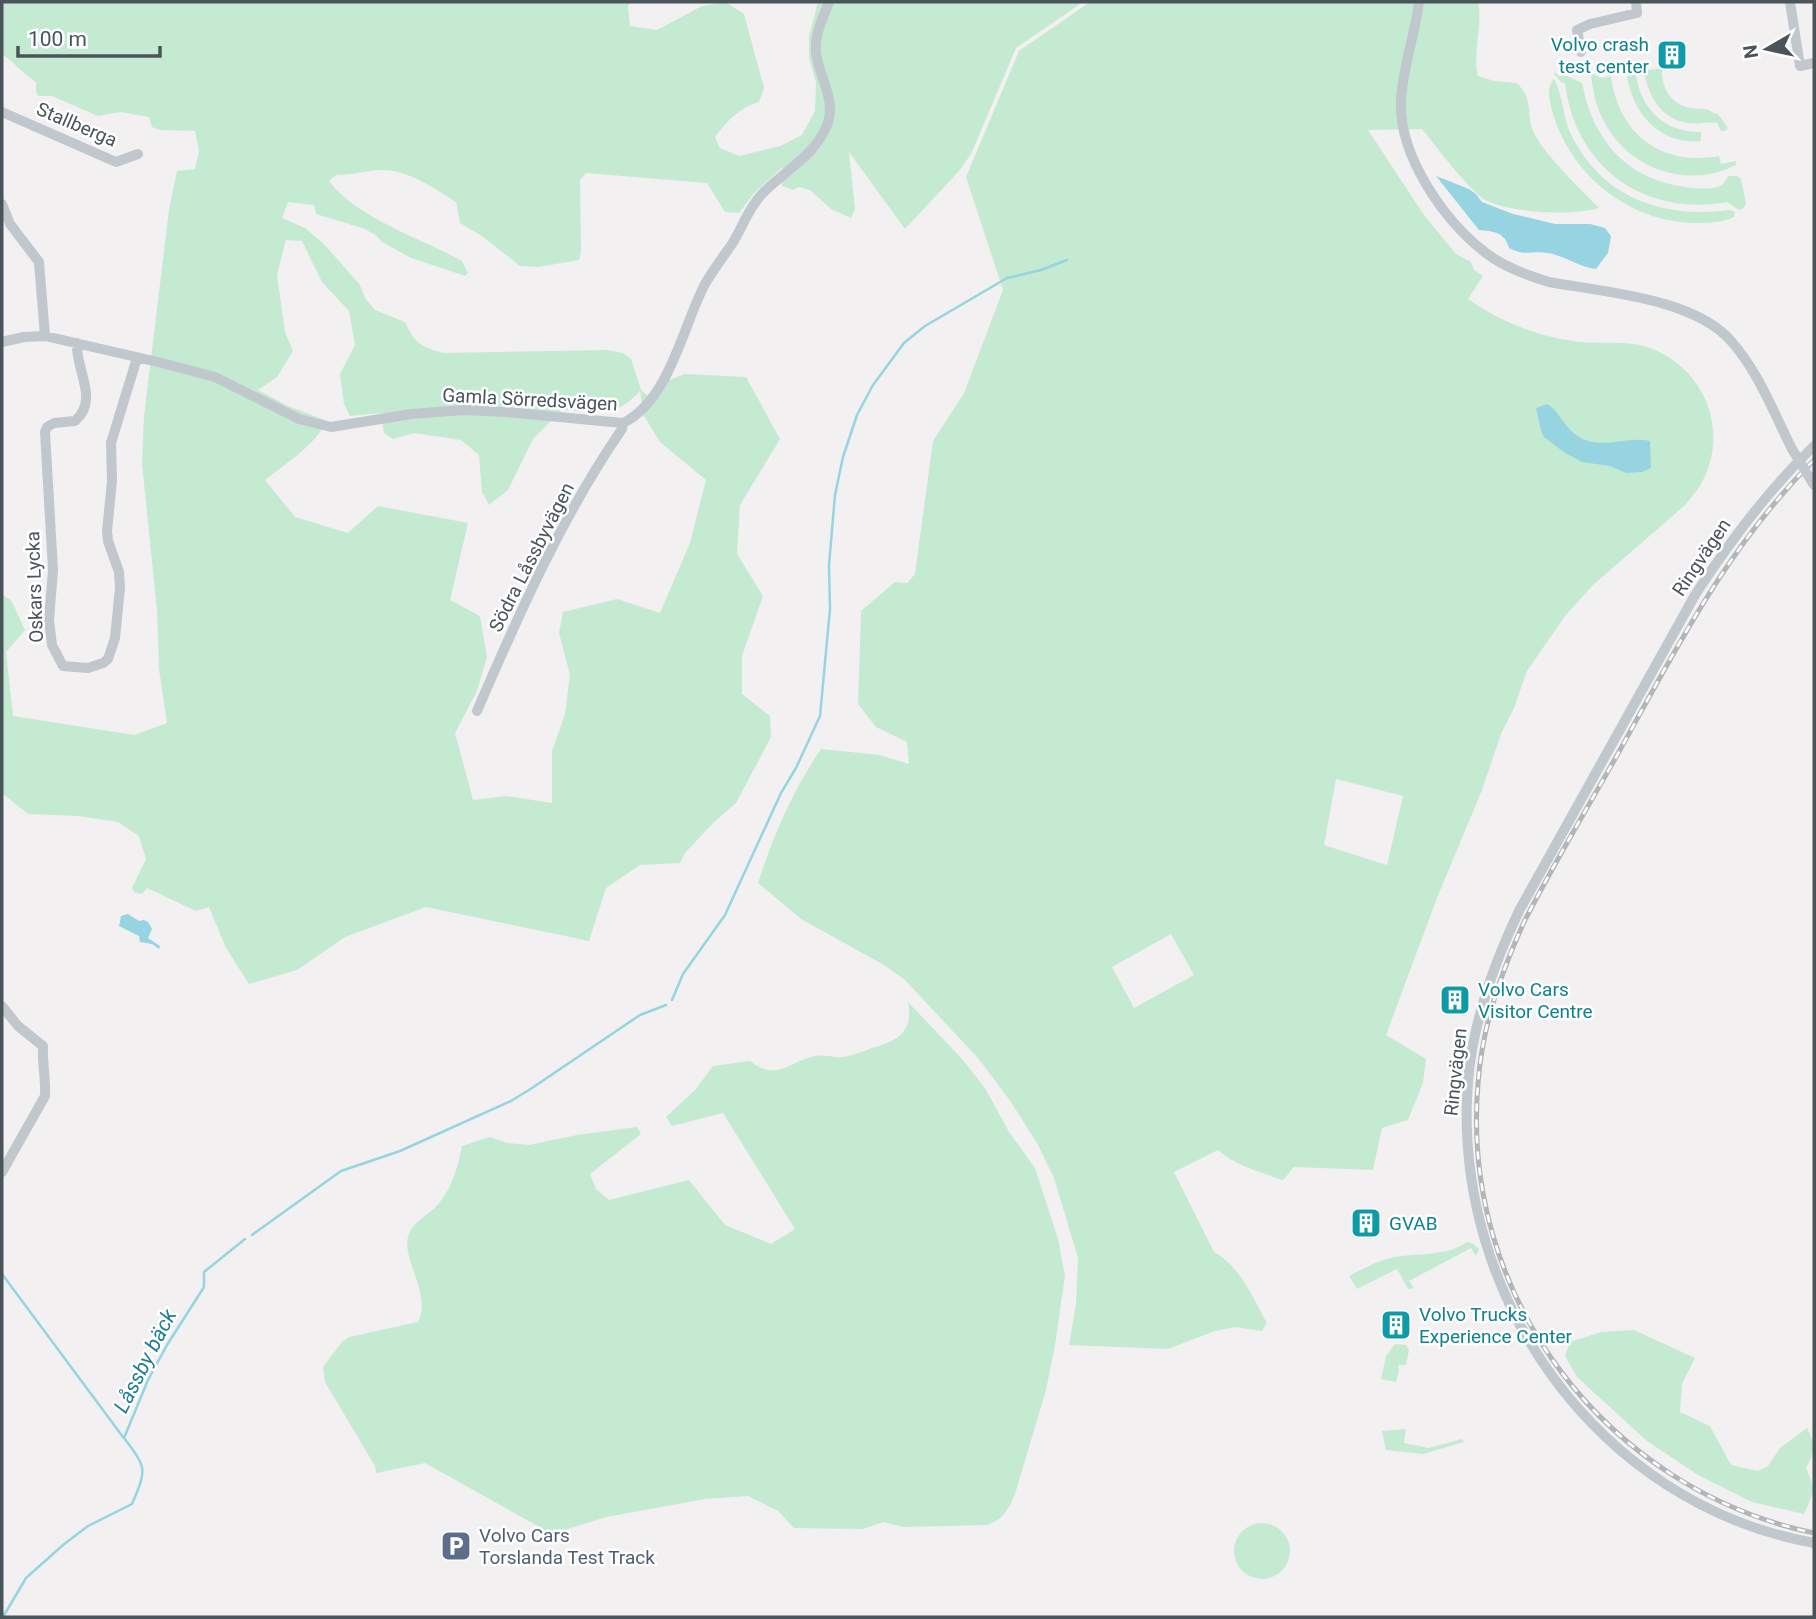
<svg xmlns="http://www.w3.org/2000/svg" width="1816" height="1619" font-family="Roboto,sans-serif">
	<rect width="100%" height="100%" fill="#f2f0f0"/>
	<path fill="#c5ead2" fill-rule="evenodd" d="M2 2H630L628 7 630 26 657 30 702 6 725 2 744 14 764 88 759 102C739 108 728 120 715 137L720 148 739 156 780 146 802 135 815 111 816 82 809 58V36L818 2H1083L1016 48 971 154 959 171 905 229 849 152 855 209 851 218 831 209 810 190 799 187 793 190 782 186 783 167 755 192 739 213 725 212 707 183 586 173 580 180 581 252 579 260 538 267 520 266 482 236 460 223 456 202C434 188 407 169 380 170 365 171 351 175 336 175L329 181C358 219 421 238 462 261L468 273 465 276 411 258 382 242 377 236 365 229 316 214 314 205 288 202 282 218 305 228 323 243 360 285 365 298 375 310 405 322C415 344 421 346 443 353L607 350 623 353 631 359 641 390 654 401 669 380 685 374 746 377 780 439 740 505 737 554 763 596 742 656V694L770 716 771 737 736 803 714 822 685 853 680 863 640 865 606 888 589 941 426 907 345 937 297 970 249 984 226 948 209 907 196 911 147 888 142 894 135 893 132 888 146 859 139 836 118 822 78 816 28 814 2 793V595L11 600 25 630 6 652 13 716 134 735 167 723 159 669 157 611 142 463 144 416 169 210 177 171 195 169 199 151 195 131 160 130 152 127 149 117 120 112 98 116 52 96H38L36 92V82C23 74 15 63 2 54ZM286 240 302 241 322 282 349 311 355 345 340 374 344 404 350 416 381 413 384 433 393 439 414 433 461 440 479 455 482 492 489 505 508 490 533 439 562 410C596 412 616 418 640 391L643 414 660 442 706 480 690 543 660 613 617 599 563 612 559 633 570 675 565 714 552 751V803L506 796 473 800 455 733 477 691 487 657 480 616 450 600 468 523 378 506 348 533 295 517 265 480C288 462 313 447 327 421L288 406 258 390 277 377 293 351 285 332 277 275Z
		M1090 2H1478C1483 27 1472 53 1478 76L1494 81 1517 83C1535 102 1525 113 1534 133 1544 154 1582 191 1599 208 1571 216 1514 213 1487 201 1472 194 1434 144 1422 129L1368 130 1424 215 1456 254 1471 262 1474 270 1483 276 1468 299C1501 322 1540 338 1582 342 1605 344 1628 340 1650 348 1704 368 1729 429 1703 480 1698 490 1691 498 1684 506L1593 585 1565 616 1527 671 1514 708 1501 734 1482 790 1437 898 1386 1035 1426 1059 1423 1083 1408 1120 1382 1128 1373 1170 1294 1167 1283 1180C1260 1172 1236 1166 1218 1150L1174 1172 1214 1252C1240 1266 1253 1298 1267 1323L1262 1331 1235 1327 1215 1331 1168 1349 1069 1345 1076 1304 1078 1258 1054 1178 1037 1143 1011 1102 978 1058 904 979 884 965 801 919 758 883C773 836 793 790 821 749L880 755 909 764 907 742 876 727 858 704 861 611 895 582 907 583 915 574 933 441 964 393 1003 290 966 177 1019 51ZM1336 779 1403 796 1387 865 1324 845ZM1171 934 1194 975 1134 1008 1112 967Z
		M1662 68C1661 87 1670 104 1690 108 1695 109 1703 108 1708 110 1711 111 1714 114 1718 114L1728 128 1725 131H1721L1717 123C1707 121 1698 125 1688 123 1661 119 1648 96 1644 71Z
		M1555 72 1559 76H1567L1582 83C1593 140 1626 179 1685 187 1694 188 1715 191 1723 184 1725 182 1726 178 1729 176H1737L1741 179 1746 203 1744 208 1739 210 1727 202C1644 217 1575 167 1565 83H1562L1554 74Z
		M1593 74 1602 78 1611 76C1618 134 1662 167 1719 156L1721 164 1736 161V165C1685 191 1622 167 1600 113 1595 102 1593 89 1591 76Z
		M1636 74C1640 109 1666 133 1701 132V141C1660 145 1633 114 1627 76Z
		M1554 79C1560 87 1564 117 1569 130 1599 197 1661 219 1730 210L1735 212 1734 217C1722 223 1706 223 1692 223 1628 220 1572 176 1553 114 1550 102 1545 89 1554 79Z
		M908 1002 963 1060 985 1088 1009 1132 1035 1168 1058 1239 1065 1276 1055 1345 1046 1390 1015 1494C1008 1510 1004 1519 987 1525L903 1527 883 1522 863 1529 794 1528 778 1511 748 1496 705 1499 606 1517 552 1534 425 1463 376 1473 375 1466 325 1382 323 1367 342 1342 349 1337 418 1322C432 1295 402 1260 408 1237 411 1222 431 1214 440 1202 453 1185 458 1166 462 1146L490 1137 508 1143 529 1145 577 1135 637 1127 641 1134 590 1174 596 1189 609 1200 689 1180 725 1225 771 1244 795 1229 723 1113 672 1126 666 1117 695 1090 713 1066 750 1061C777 1082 788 1062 815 1056 824 1054 834 1058 843 1057 851 1056 861 1052 869 1049 896 1041 914 1034 908 1002Z
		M1467 1242 1472 1243 1479 1249 1476 1256 1471 1248 1409 1281 1414 1288 1408 1289 1397 1269 1357 1289 1349 1276C1362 1269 1376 1262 1390 1258 1416 1252 1444 1258 1467 1242Z
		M1634 1330 1695 1358 1682 1384 1680 1412 1710 1426 1731 1465 1758 1471 1768 1466 1780 1448 1807 1428C1816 1445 1815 1452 1806 1468 1816 1490 1814 1492 1804 1514L1752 1502 1698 1475 1647 1441 1577 1377 1565 1356 1570 1342 1601 1332Z
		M1395 1344 1406 1345 1409 1350 1406 1365H1398L1399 1371 1396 1382 1381 1379 1386 1356Z
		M1406 1429 1404 1443 1429 1448 1462 1439 1464 1442 1423 1454 1386 1450 1382 1431Z
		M1234 1551a28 28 0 1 1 56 0a28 28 0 1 1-56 0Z"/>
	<path fill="#97d4e1" d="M1436 176 1469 189 1476 194 1482 202 1513 214 1555 224H1590L1605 228 1611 236 1608 253 1596 269C1579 267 1565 256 1548 253 1531 250 1527 257 1509 248 1505 232 1493 231 1479 230Z
		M1547 404C1561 411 1564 433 1588 441 1608 447 1630 436 1650 441L1651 468 1642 472 1626 473 1610 466 1582 462 1565 453 1544 437 1541 431 1536 408Z
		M128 914 139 921 144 920 148 922 152 929 148 938 160 946 159 949 152 944 140 942 139 936 119 926 121 916Z"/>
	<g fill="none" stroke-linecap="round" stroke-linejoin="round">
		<path stroke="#97d4e1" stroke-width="2.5" d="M672 1000 683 974 725 915 781 793 796 768 820 716 830 609 829 565 835 495 843 457 857 415 873 385 904 343 925 326 1007 278 1041 270 1067 260
			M252 1235 341 1171 400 1151 511 1101 532 1088 640 1015 666 1005
			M2 1274 123 1437
			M3 1617 26 1578 63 1545 88 1526 132 1504C147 1469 147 1468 124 1438L148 1380 167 1345 204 1287V1272L245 1239"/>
		<path stroke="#c0c8cd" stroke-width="10" d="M1419 2C1415 36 1402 68 1401 102 1399 156 1444 221 1486 253 1504 267 1527 275 1549 282 1603 292 1694 298 1731 341 1758 371 1774 413 1792 449
			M1790 2 1800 66 1814 63
			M1581 52 1577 30 1590 24 1637 13 1636 2
			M2 112 116 162 138 154
			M2 204 10 224 39 262 45 336
			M2 342 24 337 45 336 158 362 215 377 299 419 331 427 411 414 464 410 505 412 623 423C670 400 683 325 705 284 713 270 723 257 732 244 742 228 749 207 762 194 784 171 815 156 827 125 837 101 819 77 816 53 814 35 823 18 829 2
			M77 343C75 369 100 400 75 421L54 423 47 427 45 432 53 570 49 620 52 645 63 666 88 668 103 663 108 659 115 638 120 588 119 572 108 541 107 531 112 481 111 443 137 358
			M1814 446C1768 490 1730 541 1695 595L1520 909C1494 963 1473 1020 1468 1081 1451 1296 1598 1504 1814 1543
			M477 711C519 614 562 516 622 429L623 423
			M2 1006 18 1026 43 1046C42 1063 46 1079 45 1096L2 1172"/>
		<g stroke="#b3b6b9" stroke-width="5">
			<path id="rail" d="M1814 460C1728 546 1678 645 1620 750 1588 807 1554 863 1524 922 1501 973 1482 1026 1478 1084 1460 1297 1606 1489 1814 1533"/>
		</g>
		<use href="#rail" stroke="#fff" stroke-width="2.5" stroke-dasharray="8" stroke-linecap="butt"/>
		<path stroke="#c0c8cd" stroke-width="10" d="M1792 449 1814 485"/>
	</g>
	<defs>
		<g id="building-square" transform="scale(1.575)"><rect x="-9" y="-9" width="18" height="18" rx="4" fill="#0f9aa8" stroke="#fff"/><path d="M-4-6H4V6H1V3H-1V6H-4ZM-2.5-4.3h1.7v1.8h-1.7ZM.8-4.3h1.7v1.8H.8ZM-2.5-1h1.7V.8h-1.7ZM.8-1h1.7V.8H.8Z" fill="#fff"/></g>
		<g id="parking-square" transform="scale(1.575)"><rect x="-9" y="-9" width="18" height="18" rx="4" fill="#5c6f8a" stroke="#fff"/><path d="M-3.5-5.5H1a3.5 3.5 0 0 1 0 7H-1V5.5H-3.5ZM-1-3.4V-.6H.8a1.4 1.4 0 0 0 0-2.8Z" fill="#fff"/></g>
	</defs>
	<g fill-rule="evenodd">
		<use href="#building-square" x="1672" y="55"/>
		<use href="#building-square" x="1455" y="1000"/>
		<use href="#building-square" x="1366" y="1223"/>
		<use href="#building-square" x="1396" y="1325"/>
		<use href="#parking-square" x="456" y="1546"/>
	</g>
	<g text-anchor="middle" stroke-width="5" stroke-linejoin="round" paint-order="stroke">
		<g font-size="19" fill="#0d838f" stroke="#fff" text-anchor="start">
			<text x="1649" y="51" text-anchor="end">Volvo crash<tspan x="1649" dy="22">test center</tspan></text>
			<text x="1478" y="996">Volvo Cars<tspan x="1478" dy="22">Visitor Centre</tspan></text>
			<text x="1389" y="1230">GVAB</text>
			<text x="1419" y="1321">Volvo Trucks<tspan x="1419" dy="22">Experience Center</tspan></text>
		</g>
		<g font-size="19" fill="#4a545b" stroke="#fff">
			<text transform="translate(77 124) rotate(23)" y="7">Stallberga</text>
			<text transform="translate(530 399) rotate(3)" y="7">Gamla Sörredsvägen</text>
			<text transform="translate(531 557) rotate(-63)" y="7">Södra Låssbyvägen</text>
			<text transform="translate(1701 557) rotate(-56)" y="7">Ringvägen</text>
			<text transform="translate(34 587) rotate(-92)" y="7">Oskars Lycka</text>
			<text transform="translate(1455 1072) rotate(-84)" y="7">Ringvägen</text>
		</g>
		<g font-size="19" fill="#4e5e75" stroke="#fff" text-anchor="start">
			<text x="479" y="1542">Volvo Cars<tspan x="479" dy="22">Torslanda Test Track</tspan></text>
		</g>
		<g font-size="21" font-style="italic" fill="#1e7e93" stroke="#fff">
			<text transform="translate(145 1361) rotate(-63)" y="7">Låssby bäck</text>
		</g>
	</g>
	<rect width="1816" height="1619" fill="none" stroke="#4a545b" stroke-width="7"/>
	<g transform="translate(1767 49) rotate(261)" stroke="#ffffff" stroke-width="5" paint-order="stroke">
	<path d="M0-5L12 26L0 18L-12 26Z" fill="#4a545b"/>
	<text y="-10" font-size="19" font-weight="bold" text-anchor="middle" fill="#4a545b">N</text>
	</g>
	<path d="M18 46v10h142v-10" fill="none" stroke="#4a545b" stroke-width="3.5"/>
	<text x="28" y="46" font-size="21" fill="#4a545b" stroke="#ffffff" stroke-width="5" paint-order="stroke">100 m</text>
</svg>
